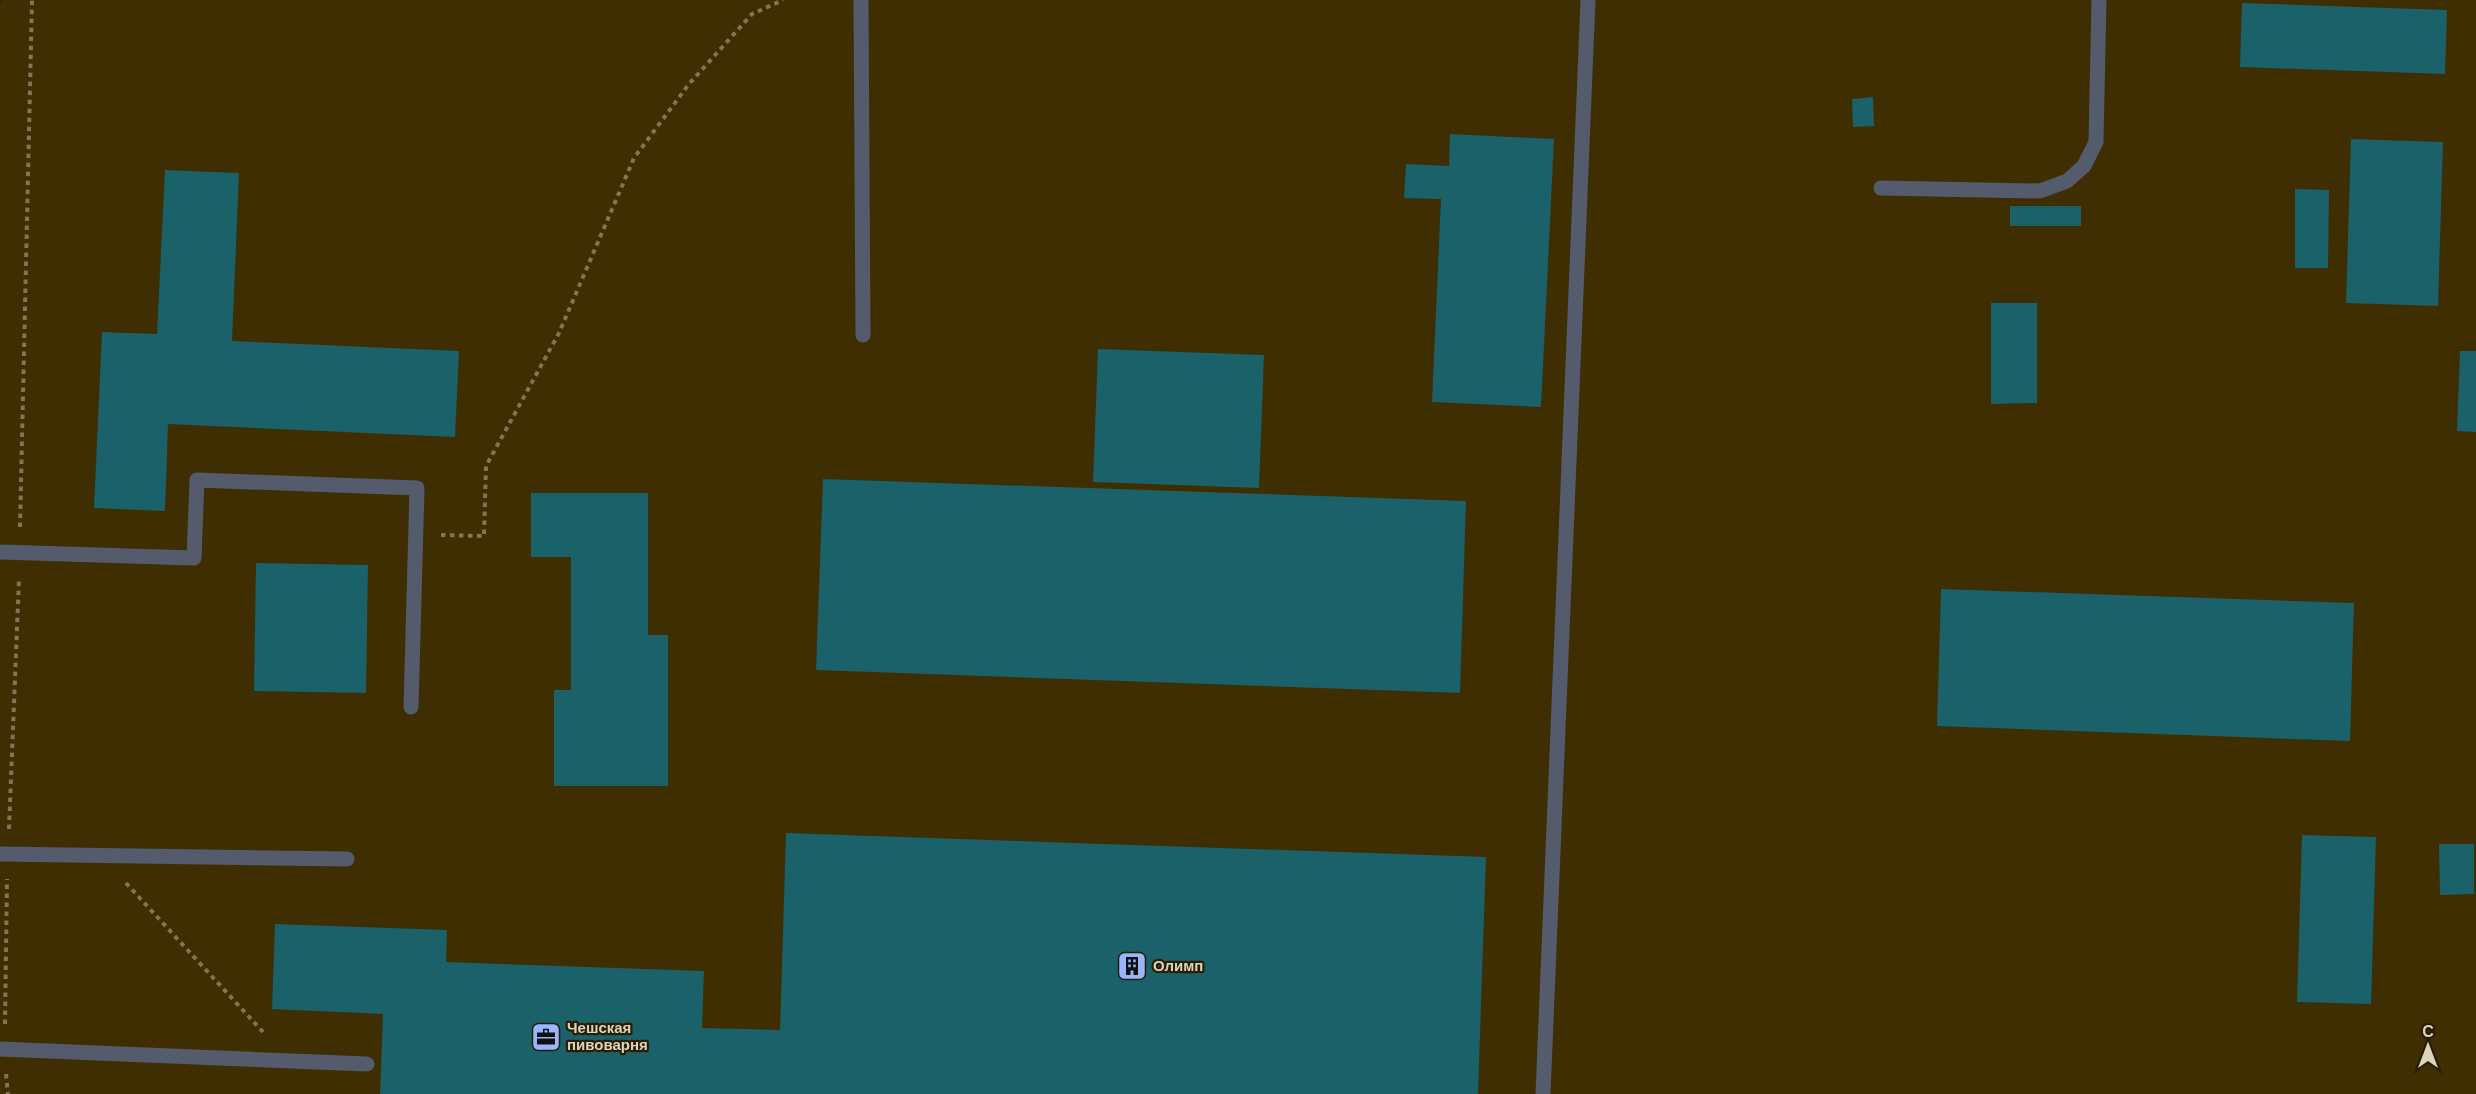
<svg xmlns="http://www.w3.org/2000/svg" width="2476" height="1094" font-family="'Work Sans',sans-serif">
	<rect width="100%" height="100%" fill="#342702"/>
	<path fill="#3e2e01" d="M4 0H2476V1094H0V5Z"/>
	<path fill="#1a616a" d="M2242 3 2447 10 2445 74 2240 67Z
		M1873 97 1874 126 1853 127 1852 99Z
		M1450 134 1554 139 1541 407 1432 402 1441 199 1404 198 1406 164 1449 166Z
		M2351 139 2443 142 2438 306 2346 303Z
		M165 170 239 173 232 341 459 351 455 437 168 424 165 511 94 508 102 332 157 334Z
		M2295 189 2329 190 2328 268H2295Z
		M2010 206H2081V226H2010Z
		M1991 303H2037V403L1991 404Z
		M1098 349 1264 355 1259 488 1093 482Z
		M2460 351H2476V432L2457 431Z
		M823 479 1466 501 1460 693 816 670Z
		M531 493H648V635H668V786H554V690H571V557H531Z
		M256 563 368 565 366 693 254 691Z
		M1941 589 2354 603 2350 741 1937 726Z
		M786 833 1486 857 1478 1094H380L383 1014 272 1009 275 924 447 930 446 962 704 971 702 1028 780 1030Z
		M2302 835 2376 837 2371 1004 2297 1002Z
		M2439 844H2474V894L2440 895Z"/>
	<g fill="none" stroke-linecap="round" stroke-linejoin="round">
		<path stroke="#817555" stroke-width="4" stroke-dasharray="4.5 4.5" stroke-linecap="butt" d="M20 527 32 0
			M441 535 484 536 486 466 559 333 634 158 689 84 752 14 783 0
			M9 829 19 579
			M126 883 263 1032
			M5 1024 7 879
			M6 1074 8 1094"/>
		<path stroke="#535b6d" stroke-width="15" d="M861 0 863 335
			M1881 188 2040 191 2067 181 2084 166 2096 142 2099 0
			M0 552 194 558 197 480 417 488 411 707
			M0 854 347 859
			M0 1049 367 1064
			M1543 1094 1588 0"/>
	</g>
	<defs>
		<g id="building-square" transform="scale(1.5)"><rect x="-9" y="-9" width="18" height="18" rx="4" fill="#99b5fd" stroke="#271e05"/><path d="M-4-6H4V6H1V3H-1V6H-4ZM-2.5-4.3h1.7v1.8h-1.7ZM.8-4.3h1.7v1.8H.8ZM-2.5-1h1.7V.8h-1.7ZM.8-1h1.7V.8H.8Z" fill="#111"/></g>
		<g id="office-square" transform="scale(1.5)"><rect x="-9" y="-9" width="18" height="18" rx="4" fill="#99b5fd" stroke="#271e05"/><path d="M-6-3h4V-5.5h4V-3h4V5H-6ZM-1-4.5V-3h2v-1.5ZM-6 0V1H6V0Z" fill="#111"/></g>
	</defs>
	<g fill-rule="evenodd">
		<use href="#building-square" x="1132" y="966"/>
		<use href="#office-square" x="546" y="1037"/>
	</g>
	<g text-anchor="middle" stroke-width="4.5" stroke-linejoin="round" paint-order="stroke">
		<g font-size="15" font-weight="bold" fill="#ded3bb" stroke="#271e05" text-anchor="start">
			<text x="1153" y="971">Олимп</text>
			<text x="567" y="1033">Чешская<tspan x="567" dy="17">пивоварня</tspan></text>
		</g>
	</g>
	<g transform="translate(2428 1046)" stroke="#271e05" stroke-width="4.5" paint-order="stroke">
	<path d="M0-4.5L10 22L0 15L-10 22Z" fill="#ded3bb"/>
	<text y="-9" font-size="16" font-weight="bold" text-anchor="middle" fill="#ded3bb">С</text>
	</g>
</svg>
